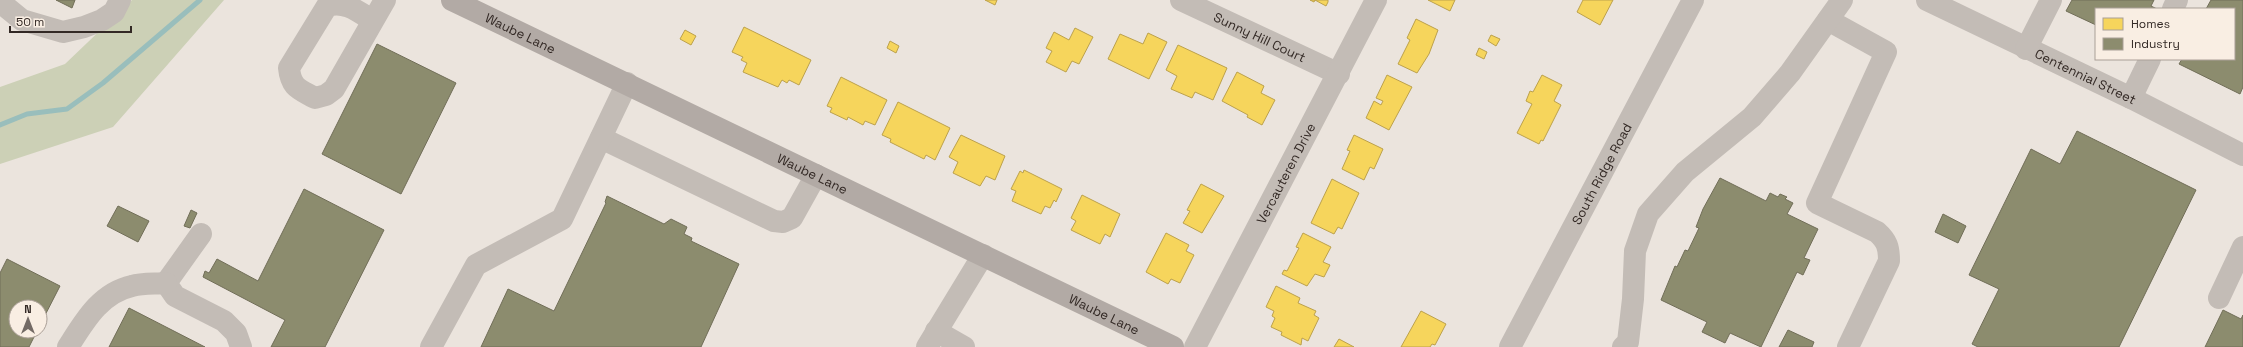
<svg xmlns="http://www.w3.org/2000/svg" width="2243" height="347" font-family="'Space Grotesk',sans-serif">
	<rect width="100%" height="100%" fill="#ebe4dd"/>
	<path fill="#ccd0b6" d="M132 0H224L113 127 0 164V87L65 64Z"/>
	<path fill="#f6d55c" stroke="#bca14c" d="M985 0H997L995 5Z
		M1310 0H1328V2L1326 6 1315 0 1314 2Z
		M1428 0H1455L1450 11Z
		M1583 0H1613L1600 25 1577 12Z
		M1416 19 1438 30 1429 54 1417 73 1398 64 1410 40 1407 38Z
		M744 27 811 60 799 85 789 80 787 83 782 80 778 87 743 72 747 63 741 60 743 57 732 52Z
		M1075 28 1093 37 1079 64 1072 61 1066 72 1046 62 1052 51 1046 48 1054 32 1069 40Z
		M685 30 696 36 691 45 680 39Z
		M1148 33 1167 42 1149 79 1108 59 1120 34 1143 44Z
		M1491 35 1500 39 1496 46 1488 41Z
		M890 41 899 46 896 53 887 48Z
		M1178 45 1227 68 1213 100 1195 92 1192 98 1171 89 1177 76 1166 70Z
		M1479 48 1487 52 1484 59 1476 55Z
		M1237 72 1264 86 1261 93 1275 100 1262 125 1247 117 1248 115 1222 101Z
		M1387 75 1412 87 1389 130 1366 118 1374 101 1381 105 1383 101 1376 98Z
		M1542 75 1562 85 1554 101 1561 105 1543 141 1541 140 1539 144 1517 133 1532 104 1526 101 1530 91 1533 92Z
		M841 77 887 100 875 125 865 121 863 125 848 117 847 120 830 112 832 108 827 106Z
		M898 102 950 128 935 160 926 155 924 159 890 142 891 139 882 135Z
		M961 135 1005 156 995 180 986 176 980 186 953 173 958 162 949 157Z
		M1354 135 1383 149 1374 169 1370 167 1364 180 1342 169 1350 151 1347 150Z
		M1024 170 1062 189 1056 202 1054 200 1050 208 1045 206 1041 214 1012 201 1016 191 1011 189 1020 171 1023 173Z
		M1332 179 1359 193 1342 229 1338 227 1334 234 1311 223Z
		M1201 184 1224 196 1202 233 1183 223 1190 211 1187 210Z
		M1082 195 1120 214 1110 237 1105 234 1100 244 1071 230 1076 221 1071 218Z
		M1166 233 1189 245 1186 251 1194 255 1180 283 1171 279 1168 284 1146 272Z
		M1303 233 1331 247 1323 262 1330 265 1324 277 1315 274 1307 286 1282 274 1284 270 1287 271 1299 248 1296 247Z
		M1276 286 1300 298 1298 303 1316 311 1314 315 1319 318 1308 341 1302 338 1301 345 1281 335 1282 332 1271 327 1275 318 1272 316 1274 311 1266 307Z
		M1421 311 1446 324 1435 345 1432 344 1430 347H1401Z
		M1339 339 1354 347H1334Z"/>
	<path fill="#8c8c6e" stroke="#716e58" d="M56 0H75L72 8Z
		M2072 0H2154L2151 6 2157 9H2096V25L2066 11Z
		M2211 0H2243V87L2240 94 2179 64 2182 59H2234V9H2206Z
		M377 44 456 83 401 194 322 154Z
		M2077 131 2196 190 2119 347H1978L1972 344 1999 289 1969 275 2031 149 2060 164Z
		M1720 178 1766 201 1770 193 1778 197 1780 194 1787 197 1785 199 1793 203 1787 214 1818 229 1804 258 1810 260 1803 275 1797 272 1761 347 1730 333 1725 343 1702 332 1707 322 1661 300 1675 266 1677 267 1685 250 1688 251 1699 228 1696 227 1703 209Z
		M304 189 384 230 325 347H271L285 320 203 277 205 271 209 273 217 259 258 281Z
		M607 196 664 224 671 219 687 227 684 234 692 238 691 241 739 264 701 347H481L508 289 554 311 606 203 605 202Z
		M118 206 149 221 138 242 107 226Z
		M191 210 197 213 190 228 184 226Z
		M1943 214 1966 226 1958 243 1935 232Z
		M7 259 60 286 40 325V307H16V331H37L29 347H0V273Z
		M129 308 205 347H109Z
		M2223 310 2241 319 2243 315V347H2205Z
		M1788 330 1814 342 1812 347H1779Z"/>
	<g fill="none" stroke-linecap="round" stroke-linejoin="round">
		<path stroke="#99bebc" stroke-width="5" d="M0 125 27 114 67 109 103 83 200 0"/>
		<g stroke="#c3bcb6" stroke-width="22">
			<path id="s1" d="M1181 0 1339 74"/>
			<path id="s2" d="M1927 0 2131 98 2243 155"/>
			<path d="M0 2 22 20 63 32 84 27 102 20 114 12 120 0"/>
			<path d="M2173 9 2177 0"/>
			<path d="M1828 20 1886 52 1817 203 1877 232C1887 241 1889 247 1889 261L1848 347"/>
			<path d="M373 21C359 12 345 0 327 6L289 68C291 88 299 89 315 98L326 95 334 89 385 0"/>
			<path d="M2026 49 2051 0"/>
			<path d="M2131 98 2150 59"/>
			<path d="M601 138 774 221 783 222 792 218 816 175"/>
			<path d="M201 234 166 283 175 296 224 321 236 333 241 347"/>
			<path d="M2219 298 2243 247"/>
			<path d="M936 331 964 347"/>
			<path d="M68 347C84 322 100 293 132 286 142 283 155 284 166 283"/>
			<path d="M431 347 476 265 562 219 627 83"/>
			<path d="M927 347 983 255"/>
			<path id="s3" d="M1195 347 1376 0"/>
			<path id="s4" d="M1510 347 1693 0"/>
			<path d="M1623 347 1628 342 1633 299 1635 251 1648 214 1685 172 1752 117 1790 73 1842 0"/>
		</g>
		<path stroke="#b2aaa5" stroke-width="22" id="s5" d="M452 0 1173 347"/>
	</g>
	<g text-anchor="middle" stroke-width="4" stroke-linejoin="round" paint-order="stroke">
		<g font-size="13" fill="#332925" stroke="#f9eee3">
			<text dy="5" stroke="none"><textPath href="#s5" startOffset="76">Waube Lane</textPath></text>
			<text dy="5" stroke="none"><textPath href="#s1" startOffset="87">Sunny Hill Court</textPath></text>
			<text dy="5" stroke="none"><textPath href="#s2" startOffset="176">Centennial Street</textPath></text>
			<text dy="5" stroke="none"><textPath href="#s5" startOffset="400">Waube Lane</textPath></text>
			<text dy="5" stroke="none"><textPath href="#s3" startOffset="196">Vercauteren Drive</textPath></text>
			<text dy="5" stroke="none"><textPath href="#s4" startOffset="196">South Ridge Road</textPath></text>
			<text dy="5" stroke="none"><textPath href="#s5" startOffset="724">Waube Lane</textPath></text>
		</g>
	</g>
	<rect x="2095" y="8" width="140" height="52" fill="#f9eee3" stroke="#aa9f97"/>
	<rect x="2103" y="18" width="20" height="12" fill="#f6d55c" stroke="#aa9f97"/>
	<text x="2131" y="28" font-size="12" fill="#332925">Homes</text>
	<rect x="2103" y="38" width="20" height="12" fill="#8c8c6e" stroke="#aa9f97"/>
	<text x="2131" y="48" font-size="12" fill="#332925">Industry</text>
	<g transform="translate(28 319)"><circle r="19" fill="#f9eee3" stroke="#aa9f97"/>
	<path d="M0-3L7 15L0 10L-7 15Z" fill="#736a65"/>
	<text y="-6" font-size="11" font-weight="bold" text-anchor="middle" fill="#332925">N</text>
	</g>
	<path d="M10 26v6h121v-6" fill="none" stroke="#332925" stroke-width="2"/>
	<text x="16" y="26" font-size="12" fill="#332925" stroke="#f9eee3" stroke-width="3" paint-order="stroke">50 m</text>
</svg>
